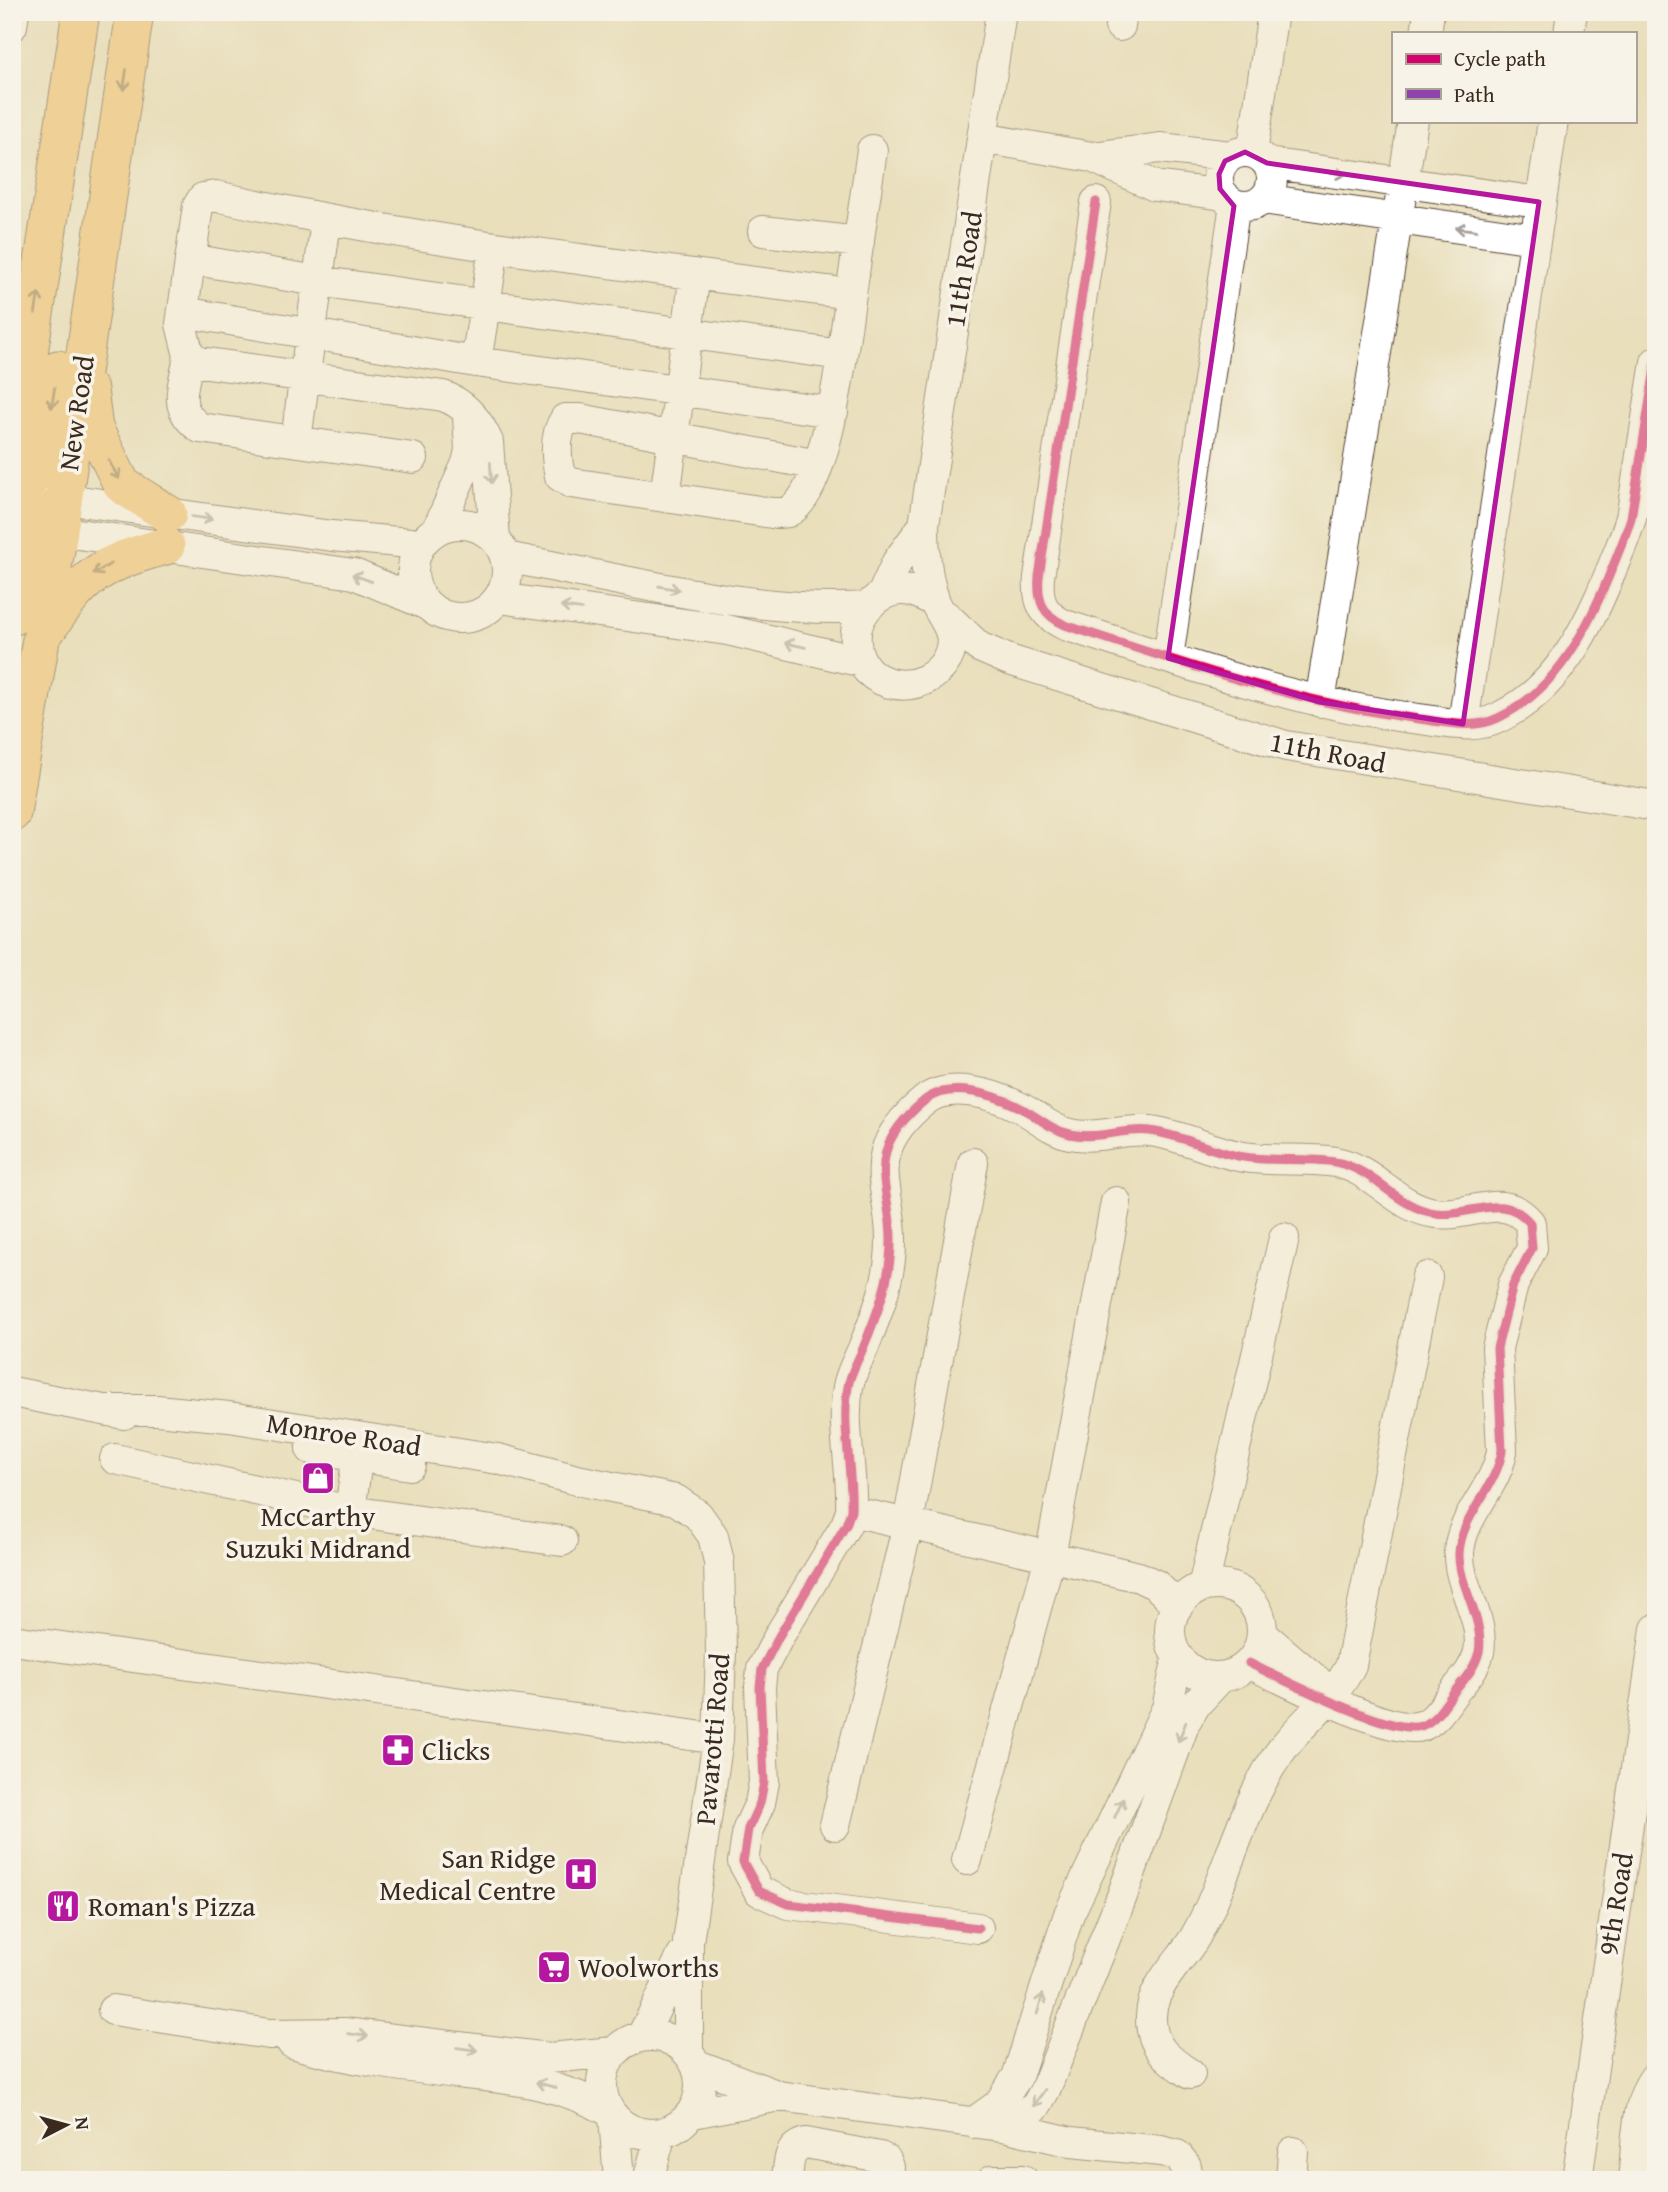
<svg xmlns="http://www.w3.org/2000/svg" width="1668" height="2192" font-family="'Gentium Book Plus',serif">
	<rect width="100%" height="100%" fill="#f7f3e8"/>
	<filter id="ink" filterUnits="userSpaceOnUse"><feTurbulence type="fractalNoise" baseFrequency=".0143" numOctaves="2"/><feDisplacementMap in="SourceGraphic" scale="14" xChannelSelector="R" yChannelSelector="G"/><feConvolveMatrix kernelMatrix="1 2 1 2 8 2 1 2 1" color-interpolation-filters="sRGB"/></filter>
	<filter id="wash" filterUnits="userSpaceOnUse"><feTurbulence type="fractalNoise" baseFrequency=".00686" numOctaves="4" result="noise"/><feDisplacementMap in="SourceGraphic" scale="28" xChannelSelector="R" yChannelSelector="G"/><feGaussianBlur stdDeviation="1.57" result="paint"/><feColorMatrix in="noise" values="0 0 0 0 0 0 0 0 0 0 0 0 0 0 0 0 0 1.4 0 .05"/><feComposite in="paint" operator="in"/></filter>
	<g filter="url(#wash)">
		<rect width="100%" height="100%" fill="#e9dfbb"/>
	</g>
	<g filter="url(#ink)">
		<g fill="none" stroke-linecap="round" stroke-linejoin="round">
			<g stroke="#554536" stroke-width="32">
				<path id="minor" d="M12 26 14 12
					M1120 26 1122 12
					M1426 33 1429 12
					M1569 33 1572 12
					M982 138 1092 157 1155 186 1224 195
					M1218 179a27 27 0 1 1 54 0a27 27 0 1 1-54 0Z
					M1252 153 1273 12
					M1092 157 1160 148 1231 156
					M1267 163 1539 202
					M1263 199 1534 239
					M1096 202 1039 577C1037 602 1043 615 1065 625 1182 663 1297 703 1419 719 1444 722 1474 730 1498 718 1569 684 1597 606 1625 536L1631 518 1656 362
					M763 231 859 242
					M190 259 317 281 841 355
					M183 312 476 362 833 412
					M189 356C184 387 171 407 200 428L413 458
					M476 362 494 248
					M296 440 326 221
					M818 465 580 419H565C554 435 556 458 560 476L571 483 772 513C776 513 784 513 788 512 829 493 844 336 851 294
					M44 496 332 536 421 544
					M665 497 695 274
					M413 571a47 47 0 1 1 94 0a47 47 0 1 1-94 0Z
					M37 528 354 574 425 604
					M437 530 467 463 470 450 468 417
					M495 539 488 442C479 421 464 403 443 396L200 362 189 356 181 324 198 206 203 198 216 196C426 243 638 267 851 294L872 150
					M506 557C616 578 756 615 867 607
					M882 595 897 562 924 525
					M500 598 727 630 862 662
					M935 602C924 596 913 589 900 590 874 592 853 618 856 643 860 691 925 699 947 659 961 632 941 620 934 599 926 576 924 549 924 525L1001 12
					M946 616 979 647 1009 660 1286 746 1656 806
					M1168 658 1235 204
					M1320 702 1413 121
					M1463 724 1553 121
					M12 1392 124 1414
					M107 1410H157L229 1417 498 1459 577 1480 676 1500 698 1515 713 1536 719 1562 721 1651 718 1739 688 1942V2051
					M360 1439 350 1511 562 1541
					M311 1449 410 1465
					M115 1459 350 1511
					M851 1511 1139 1577 1156 1585 1178 1606
					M1170 1631a46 46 0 1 1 92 0a46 46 0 1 1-92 0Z
					M1203 1587 1284 1238
					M1262 1634 1323 1686
					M12 1640 718 1739
					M835 1825 908 1524 973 1163
					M967 1860 1050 1557 1116 1202
					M978 1928 788 1904 759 1891 743 1862 748 1829 760 1803 764 1782 760 1687 762 1669 779 1636 846 1525 851 1511C853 1469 841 1428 848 1387 850 1373 859 1359 864 1346 875 1319 887 1288 890 1259 898 1189 854 1159 924 1101 948 1081 993 1094 1017 1106 1035 1114 1050 1130 1070 1134 1096 1140 1124 1128 1150 1131 1183 1135 1211 1152 1244 1157 1274 1162 1305 1157 1335 1162 1375 1169 1395 1207 1435 1213 1470 1218 1503 1190 1530 1223L1532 1248 1513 1285 1497 1348 1502 1451C1496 1489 1461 1515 1459 1553 1458 1586 1485 1619 1479 1652 1475 1668 1464 1680 1454 1692 1445 1704 1436 1721 1421 1726 1393 1736 1280 1678 1249 1663
					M113 2010 269 2034 344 2033 549 2058 614 2052
					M602 2085a49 49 0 1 1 98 0a49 49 0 1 1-98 0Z
					M642 2036 682 1956
					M292 2043C348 2060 407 2067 465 2074 517 2079 563 2085 609 2111
					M697 2065 779 2096 1008 2127 1071 2142 1161 2151 1177 2155 1186 2166 1188 2180
					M1190 2074C1167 2059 1150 2046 1151 2016 1152 1985 1180 1962 1195 1937 1228 1879 1240 1808 1280 1752 1301 1722 1335 1699 1351 1665L1427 1277
					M693 2113 779 2096
					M614 2118 619 2180
					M973 2123 998 2105 1017 2077 1069 1914 1167 1708 1178 1657
					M1008 2127 1036 2106 1045 2090 1122 1896 1185 1722 1196 1704 1221 1677
					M648 2180 661 2134
					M787 2180C789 2164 787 2147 806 2143L880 2157 886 2160 889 2167 887 2180
					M992 2180H1023
					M1291 2180 1293 2152
					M1577 2180 1656 1629
					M1633 2180C1637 2149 1635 2100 1656 2076"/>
			</g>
			<g stroke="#554536" stroke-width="39">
				<path id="major" d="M89 390 94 428 122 485 168 514
					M12 465 81 12
					M12 510 39 464 58 369
					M12 617C23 561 23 547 61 502
					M46 631C85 575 99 564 166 546
					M12 813 56 550 135 12"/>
			</g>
			<use href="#minor" stroke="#fff" stroke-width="30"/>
			<use href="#major" stroke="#f6c06b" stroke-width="37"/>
			<path stroke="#8e44ad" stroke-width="7" stroke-dasharray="14 7" stroke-linecap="butt" d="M12 26 14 12"/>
			<g stroke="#f7f3e8" stroke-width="13">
				<path id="cycleway" d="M1096 202 1039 577C1037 602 1043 615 1065 625 1182 663 1297 703 1419 719 1444 722 1474 730 1498 718 1569 684 1597 606 1625 536L1631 518 1656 362
					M978 1928 788 1904 759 1891 743 1862 748 1829 760 1803 764 1782 760 1687 762 1669 779 1636 846 1525 851 1511C853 1469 841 1428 848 1387 850 1373 859 1359 864 1346 875 1319 887 1288 890 1259 898 1189 854 1159 924 1101 948 1081 993 1094 1017 1106 1035 1114 1050 1130 1070 1134 1096 1140 1124 1128 1150 1131 1183 1135 1211 1152 1244 1157 1274 1162 1305 1157 1335 1162 1375 1169 1395 1207 1435 1213 1470 1218 1503 1190 1530 1223L1532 1248 1513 1285 1497 1348 1502 1451C1496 1489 1461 1515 1459 1553 1458 1586 1485 1619 1479 1652 1475 1668 1464 1680 1454 1692 1445 1704 1436 1721 1421 1726 1393 1736 1280 1678 1249 1663"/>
			</g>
			<use href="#cycleway" stroke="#d6006c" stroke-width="9"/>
		</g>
		<defs><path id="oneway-shaft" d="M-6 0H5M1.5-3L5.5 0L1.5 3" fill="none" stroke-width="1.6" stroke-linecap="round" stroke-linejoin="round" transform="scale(1.75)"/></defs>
		<g stroke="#8f6e41">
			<use href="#oneway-shaft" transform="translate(125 80) rotate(98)"/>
			<use href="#oneway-shaft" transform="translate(37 303) rotate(-81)"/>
			<use href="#oneway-shaft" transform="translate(53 398) rotate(99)"/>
			<use href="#oneway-shaft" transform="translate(114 470) rotate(61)"/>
			<use href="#oneway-shaft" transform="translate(102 569) rotate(149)"/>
		</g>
		<g stroke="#a79f9a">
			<use href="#oneway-shaft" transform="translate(1335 173) rotate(9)"/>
			<use href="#oneway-shaft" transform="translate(1466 229) rotate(-172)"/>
			<use href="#oneway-shaft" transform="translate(491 473) rotate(86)"/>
			<use href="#oneway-shaft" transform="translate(202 518) rotate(8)"/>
			<use href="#oneway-shaft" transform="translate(362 578) rotate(-160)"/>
			<use href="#oneway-shaft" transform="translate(669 588) rotate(10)"/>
			<use href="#oneway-shaft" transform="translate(571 608) rotate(-172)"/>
			<use href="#oneway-shaft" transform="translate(795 645) rotate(-167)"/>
			<use href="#oneway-shaft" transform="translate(1182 1732) rotate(112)"/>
			<use href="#oneway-shaft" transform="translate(1119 1808) rotate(-65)"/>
			<use href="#oneway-shaft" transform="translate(1040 2004) rotate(-74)"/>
			<use href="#oneway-shaft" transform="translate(358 2035) rotate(8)"/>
			<use href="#oneway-shaft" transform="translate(467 2049) rotate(7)"/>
			<use href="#oneway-shaft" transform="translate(546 2085) rotate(-166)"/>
			<use href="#oneway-shaft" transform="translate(1039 2098) rotate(125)"/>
		</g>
	</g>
	<path d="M0 0H1668V2192H0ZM1245 152 1267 163 1539 202 1463 724 1320 702 1168 658 1234 206 1220 189 1219 174 1225 161Z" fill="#e9dfbb" fill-opacity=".55" fill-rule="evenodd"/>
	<path fill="none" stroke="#b5179e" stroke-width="5" stroke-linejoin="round" d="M1245 152 1267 163 1539 202 1463 724 1320 702 1168 658 1234 206 1220 189 1219 174 1225 161Z"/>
	<defs>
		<g id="shop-square" transform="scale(1.75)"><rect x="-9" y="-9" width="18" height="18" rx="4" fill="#b5179e" stroke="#f7f3e8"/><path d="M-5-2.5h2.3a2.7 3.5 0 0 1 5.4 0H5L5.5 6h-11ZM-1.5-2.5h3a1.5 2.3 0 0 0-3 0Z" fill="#fff"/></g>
		<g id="pharmacy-square" transform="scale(1.75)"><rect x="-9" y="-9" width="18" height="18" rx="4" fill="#b5179e" stroke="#f7f3e8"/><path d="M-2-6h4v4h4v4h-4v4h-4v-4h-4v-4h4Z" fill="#fff"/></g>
		<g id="hospital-square" transform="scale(1.75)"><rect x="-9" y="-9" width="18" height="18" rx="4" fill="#b5179e" stroke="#f7f3e8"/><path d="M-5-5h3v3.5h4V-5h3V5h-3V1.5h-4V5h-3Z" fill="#fff"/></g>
		<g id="restaurant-square" transform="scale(1.75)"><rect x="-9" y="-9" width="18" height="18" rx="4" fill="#b5179e" stroke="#f7f3e8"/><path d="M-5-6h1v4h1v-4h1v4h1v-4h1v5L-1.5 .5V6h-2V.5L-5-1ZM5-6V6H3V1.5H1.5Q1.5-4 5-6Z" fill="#fff"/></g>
		<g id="supermarket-square" transform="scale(1.75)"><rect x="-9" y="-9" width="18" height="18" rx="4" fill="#b5179e" stroke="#f7f3e8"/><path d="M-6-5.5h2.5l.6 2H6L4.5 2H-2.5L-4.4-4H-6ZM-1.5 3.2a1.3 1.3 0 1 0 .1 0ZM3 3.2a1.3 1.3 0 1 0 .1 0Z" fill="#fff"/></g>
	</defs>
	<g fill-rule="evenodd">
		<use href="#shop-square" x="318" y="1478"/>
		<use href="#pharmacy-square" x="398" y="1750"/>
		<use href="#hospital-square" x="581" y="1874"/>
		<use href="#restaurant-square" x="63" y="1906"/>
		<use href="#supermarket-square" x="554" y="1967"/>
	</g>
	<g text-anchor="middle" stroke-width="7" stroke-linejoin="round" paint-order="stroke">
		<g font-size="28" fill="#3b2a1e" stroke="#f7f3e8">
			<text transform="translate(963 269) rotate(-81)" y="10">11th Road</text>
			<text transform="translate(76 413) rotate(-82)" y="10">New Road</text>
			<text transform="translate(1328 752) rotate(11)" y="10">11th Road</text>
			<text transform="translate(344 1434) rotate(9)" y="10">Monroe Road</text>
			<text transform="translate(712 1739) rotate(-85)" y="10">Pavarotti Road</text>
			<text transform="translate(1615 1904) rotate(-81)" y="10">9th Road</text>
		</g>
		<g font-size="28" fill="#3b2a1e" stroke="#f7f3e8" text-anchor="start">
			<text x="318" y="1526" text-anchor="middle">McCarthy<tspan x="318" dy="32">Suzuki Midrand</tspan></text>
			<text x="422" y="1760">Clicks</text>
			<text x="556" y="1868" text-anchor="end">San Ridge<tspan x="556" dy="32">Medical Centre</tspan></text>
			<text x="88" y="1916">Roman's Pizza</text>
			<text x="578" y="1977">Woolworths</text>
		</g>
	</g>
	<rect width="1668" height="2192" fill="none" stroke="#f7f3e8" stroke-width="42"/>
	<rect x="1392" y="32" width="245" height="91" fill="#f7f3e8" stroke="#aca397" stroke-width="2"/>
	<rect x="1406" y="54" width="35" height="10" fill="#d6006c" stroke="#aca397" stroke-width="2"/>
	<text x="1454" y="66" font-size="21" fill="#3b2a1e">Cycle path</text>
	<rect x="1406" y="89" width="35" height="10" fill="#8e44ad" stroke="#aca397" stroke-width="2"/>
	<text x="1454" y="102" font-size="21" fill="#3b2a1e">Path</text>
	<g transform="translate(66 2125) rotate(84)" stroke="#f7f3e8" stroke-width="5" paint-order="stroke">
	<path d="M0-5L12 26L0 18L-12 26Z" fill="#3b2a1e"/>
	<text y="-10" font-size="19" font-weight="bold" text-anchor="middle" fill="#3b2a1e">N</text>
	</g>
</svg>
